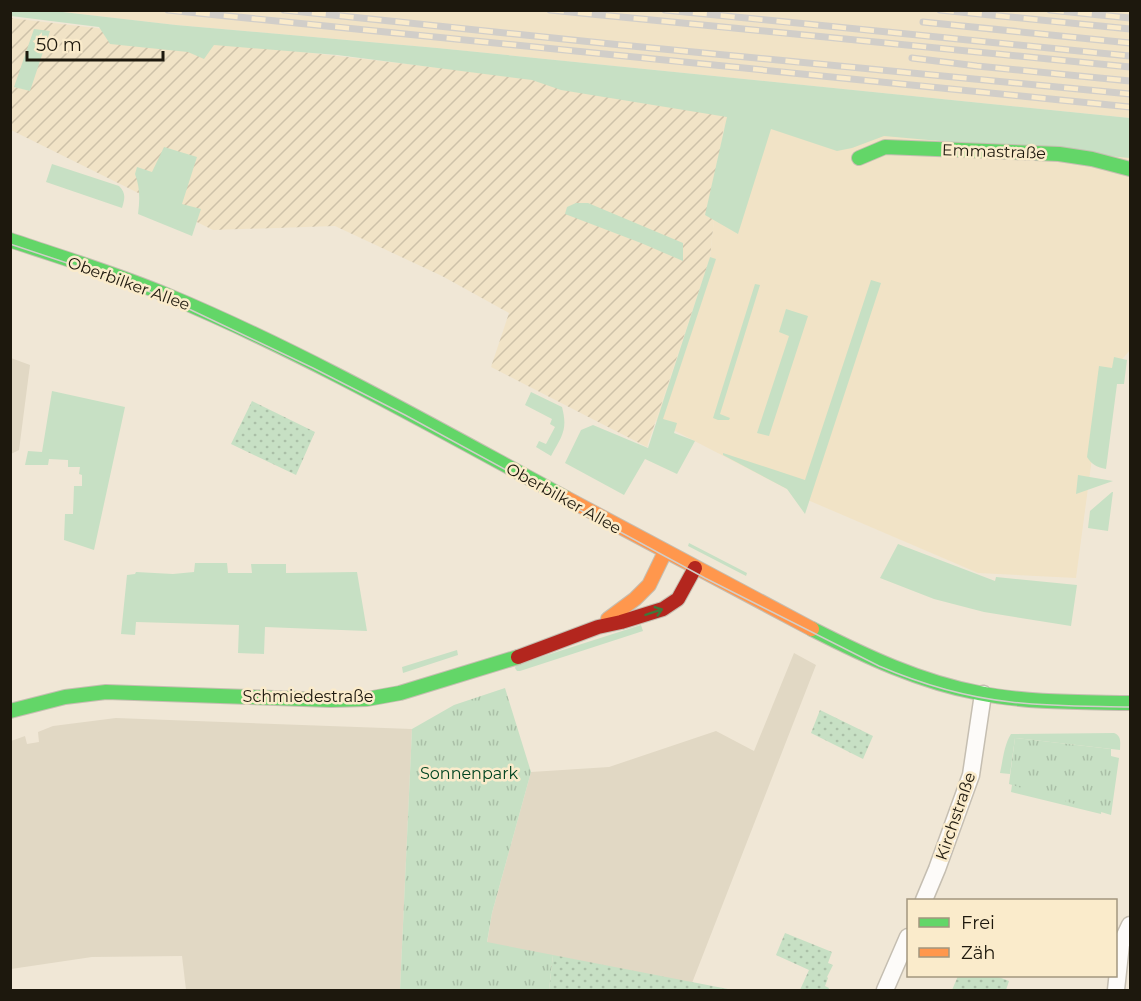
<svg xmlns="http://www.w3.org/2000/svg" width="1141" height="1001" font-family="Montserrat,sans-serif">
	<defs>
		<pattern id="industrial-furrows" width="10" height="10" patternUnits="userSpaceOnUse" patternTransform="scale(1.5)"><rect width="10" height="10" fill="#f1e3c6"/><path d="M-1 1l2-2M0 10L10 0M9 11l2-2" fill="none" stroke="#cec2a9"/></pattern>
		<pattern id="park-tufts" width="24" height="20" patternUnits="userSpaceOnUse" patternTransform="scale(1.5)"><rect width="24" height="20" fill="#c7e0c4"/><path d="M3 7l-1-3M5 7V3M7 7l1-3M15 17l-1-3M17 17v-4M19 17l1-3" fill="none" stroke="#aabfa7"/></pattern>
		<pattern id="garden-dots" width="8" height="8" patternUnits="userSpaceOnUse" patternTransform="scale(1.5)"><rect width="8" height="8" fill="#c7e0c4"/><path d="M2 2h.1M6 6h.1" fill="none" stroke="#aabfa7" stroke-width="1.8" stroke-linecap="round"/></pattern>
	</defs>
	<rect width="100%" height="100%" fill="#f0e7d6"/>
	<path fill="#f1e3c6" d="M54 11H1130V118L437 48 176 25Z
		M726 101 1130 136V350L1102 383 1076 578 978 573 810 501 656 421 710 258Z"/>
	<path fill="url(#industrial-furrows)" d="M10 18 726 101 710 258 647 447 491 367 509 313 442 276 335 226 213 230 11 130Z"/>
	<path fill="#e1d8c4" d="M11 358 30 365 19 450 11 454Z
		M794 653 816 665 692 983 487 943 492 913 531 772 609 767 716 731 754 751Z
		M116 718 412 729 400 990H186L182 956 92 957 11 969V741L25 736 27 744 39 742 38 732 53 726Z"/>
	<path fill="#c7e0c4" d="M11 11H54L176 25 437 48 1130 118V158L884 136 852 148 837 151 771 129 738 234 705 215 727 117 561 90 532 80 337 55 214 45 204 59 188 52 110 44 99 27 11 16Z
		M34 29 50 31 30 91 14 87Z
		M164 147 197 157 182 204 201 209 192 236 138 214C140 200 140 187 135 174L137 167 152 172Z
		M52 164 119 186C126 193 125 198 122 208L46 182Z
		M576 203H588L683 243V261L641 243 565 214 567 207Z
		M710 257 716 259 663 419 677 423 674 433 695 441 677 474 645 459 624 495 565 463 581 430 593 425 648 448Z
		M871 280 881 283 805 514 787 489 723 455V453L805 480Z
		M755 284 760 285 720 414 730 418 729 420H718L713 418Z
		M786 309 808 316 769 436 757 433 789 336 779 332Z
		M1114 357 1127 360 1124 384H1117L1106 469C1097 467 1092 465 1087 457L1099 366 1112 368Z
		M52 391 125 407 94 550 64 540 65 514H73L74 486H82V475L79 474 80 467H68V460L49 459 48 465H25L28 451 42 452Z
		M531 392 562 407C568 430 562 436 551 456L536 447 539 441 546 444 555 427 550 424 552 419 525 405Z
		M1078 475 1113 481 1076 494Z
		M1112 492H1113L1108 531 1088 528 1090 511Z
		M689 543 747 573 746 576 688 546Z
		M898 544 995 581 996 577 1077 585 1071 626 984 612 934 599 880 578Z
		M195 563H227L228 573H252L251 564H286V573L357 572 367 631 265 627 264 654 238 653 239 625 136 622 135 635 121 634 127 575 135 574 136 572 173 574 194 572Z
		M641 625 643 631 520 671H517L515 668 516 665Z
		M457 650 458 655 403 673 402 667Z
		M1114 733C1122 736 1120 743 1120 750L1015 738 1010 774 1000 773C1003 760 1004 745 1011 734Z
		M1012 785 1102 801 1101 814 1011 792Z"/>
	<path fill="url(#park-tufts)" d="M505 688 531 772 492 913 487 942 553 955 549 990H400L412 729 454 705Z
		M1015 738 1111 749V756L1119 758 1111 815 1009 784Z"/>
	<path fill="url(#garden-dots)" d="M252 401 315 432 296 475 231 444Z
		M820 710 873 736 863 759 811 733Z
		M785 933 832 952 828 963 833 965 827 977 828 978 825 986 829 988 828 990H800L809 970 776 955Z
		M553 955 733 990H549Z
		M958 976H996L1009 981 1006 990H952Z"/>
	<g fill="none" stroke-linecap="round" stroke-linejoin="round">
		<g stroke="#c5beb1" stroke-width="19">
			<path id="street" d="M924 900 937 869 971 775 983 694
				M885 990 908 937
				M1116 990 1121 944 1130 925"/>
		</g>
		<g stroke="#c5beb1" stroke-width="16">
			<path id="fast" d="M859 158 885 147 1059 154 1092 159 1130 169
				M10 240C63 258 117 274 169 296 305 353 436 428 566 498
				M812 629C865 656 920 682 979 693 1028 703 1080 702 1130 703
				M10 711 65 697 106 692 331 700 367 699 400 693 518 657"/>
		</g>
		<g stroke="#c5beb1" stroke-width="16">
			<path id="slow" d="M566 498 812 629
				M608 619 635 599 649 585 665 552"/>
		</g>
		<g stroke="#c5beb1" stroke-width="16">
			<path id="jam" d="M518 657 598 627 621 622 663 609 678 599 695 568"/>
		</g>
		<use href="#street" stroke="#fdfbf9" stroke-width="16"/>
		<use href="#fast" stroke="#63d668" stroke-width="14"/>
		<use href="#slow" stroke="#ff974d" stroke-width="14"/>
		<use href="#jam" stroke="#b3261e" stroke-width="14"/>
		<path stroke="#d1cec9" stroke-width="1.5" d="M10 244 133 285 170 300 313 368 405 415 705 578 879 666C921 684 965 697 1011 702 1051 707 1091 706 1130 707"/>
		<g stroke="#d1cec9" stroke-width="7">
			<path id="rail" d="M168 10 1130 107
				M284 10 621 45 1130 94
				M550 10 1130 67
				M665 10 1130 56
				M940 10 1130 29
				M1050 10 1130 18
				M923 22 1130 43
				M912 58 977 66 1130 81"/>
		</g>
		<use href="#rail" stroke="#faebcb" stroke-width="4.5" stroke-dasharray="14" stroke-linecap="butt"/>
	</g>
	<defs><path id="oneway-shaft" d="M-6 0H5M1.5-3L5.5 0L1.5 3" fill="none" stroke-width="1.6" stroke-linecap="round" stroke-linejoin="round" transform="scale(1.5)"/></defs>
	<use stroke="#40773a" href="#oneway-shaft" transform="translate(654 612) rotate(-18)"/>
	<g text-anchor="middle" stroke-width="5" stroke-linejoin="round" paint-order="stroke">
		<g font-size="16" fill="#1d180d" stroke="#faebcb">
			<text transform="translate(994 151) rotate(2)" y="6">Emmastraße</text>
			<text transform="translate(129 283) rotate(20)" y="6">Oberbilker Allee</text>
			<text transform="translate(564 498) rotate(29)" y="6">Oberbilker Allee</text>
			<text x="308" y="702">Schmiedestraße</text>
			<text transform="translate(955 816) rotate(-71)" y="6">Kirchstraße</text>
		</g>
		<g font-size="16" fill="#004420" stroke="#faebcb">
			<text x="469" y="779">Sonnenpark</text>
		</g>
	</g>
	<rect width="1141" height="1001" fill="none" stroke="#1d180d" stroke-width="24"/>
	<rect x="907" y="899" width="210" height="78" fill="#faebcb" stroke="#a2977f" stroke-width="1.5"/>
	<rect x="919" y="918" width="30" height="9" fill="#63d668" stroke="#a2977f" stroke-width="1.5"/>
	<text x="961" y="929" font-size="18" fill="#1d180d">Frei</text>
	<rect x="919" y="948" width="30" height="9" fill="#ff974d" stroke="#a2977f" stroke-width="1.5"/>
	<text x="961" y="959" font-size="18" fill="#1d180d">Zäh</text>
	<path d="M27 51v9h136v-9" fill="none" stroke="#1d180d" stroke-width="3"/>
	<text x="36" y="51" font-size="18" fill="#1d180d" stroke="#faebcb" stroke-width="4.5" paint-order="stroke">50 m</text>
</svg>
